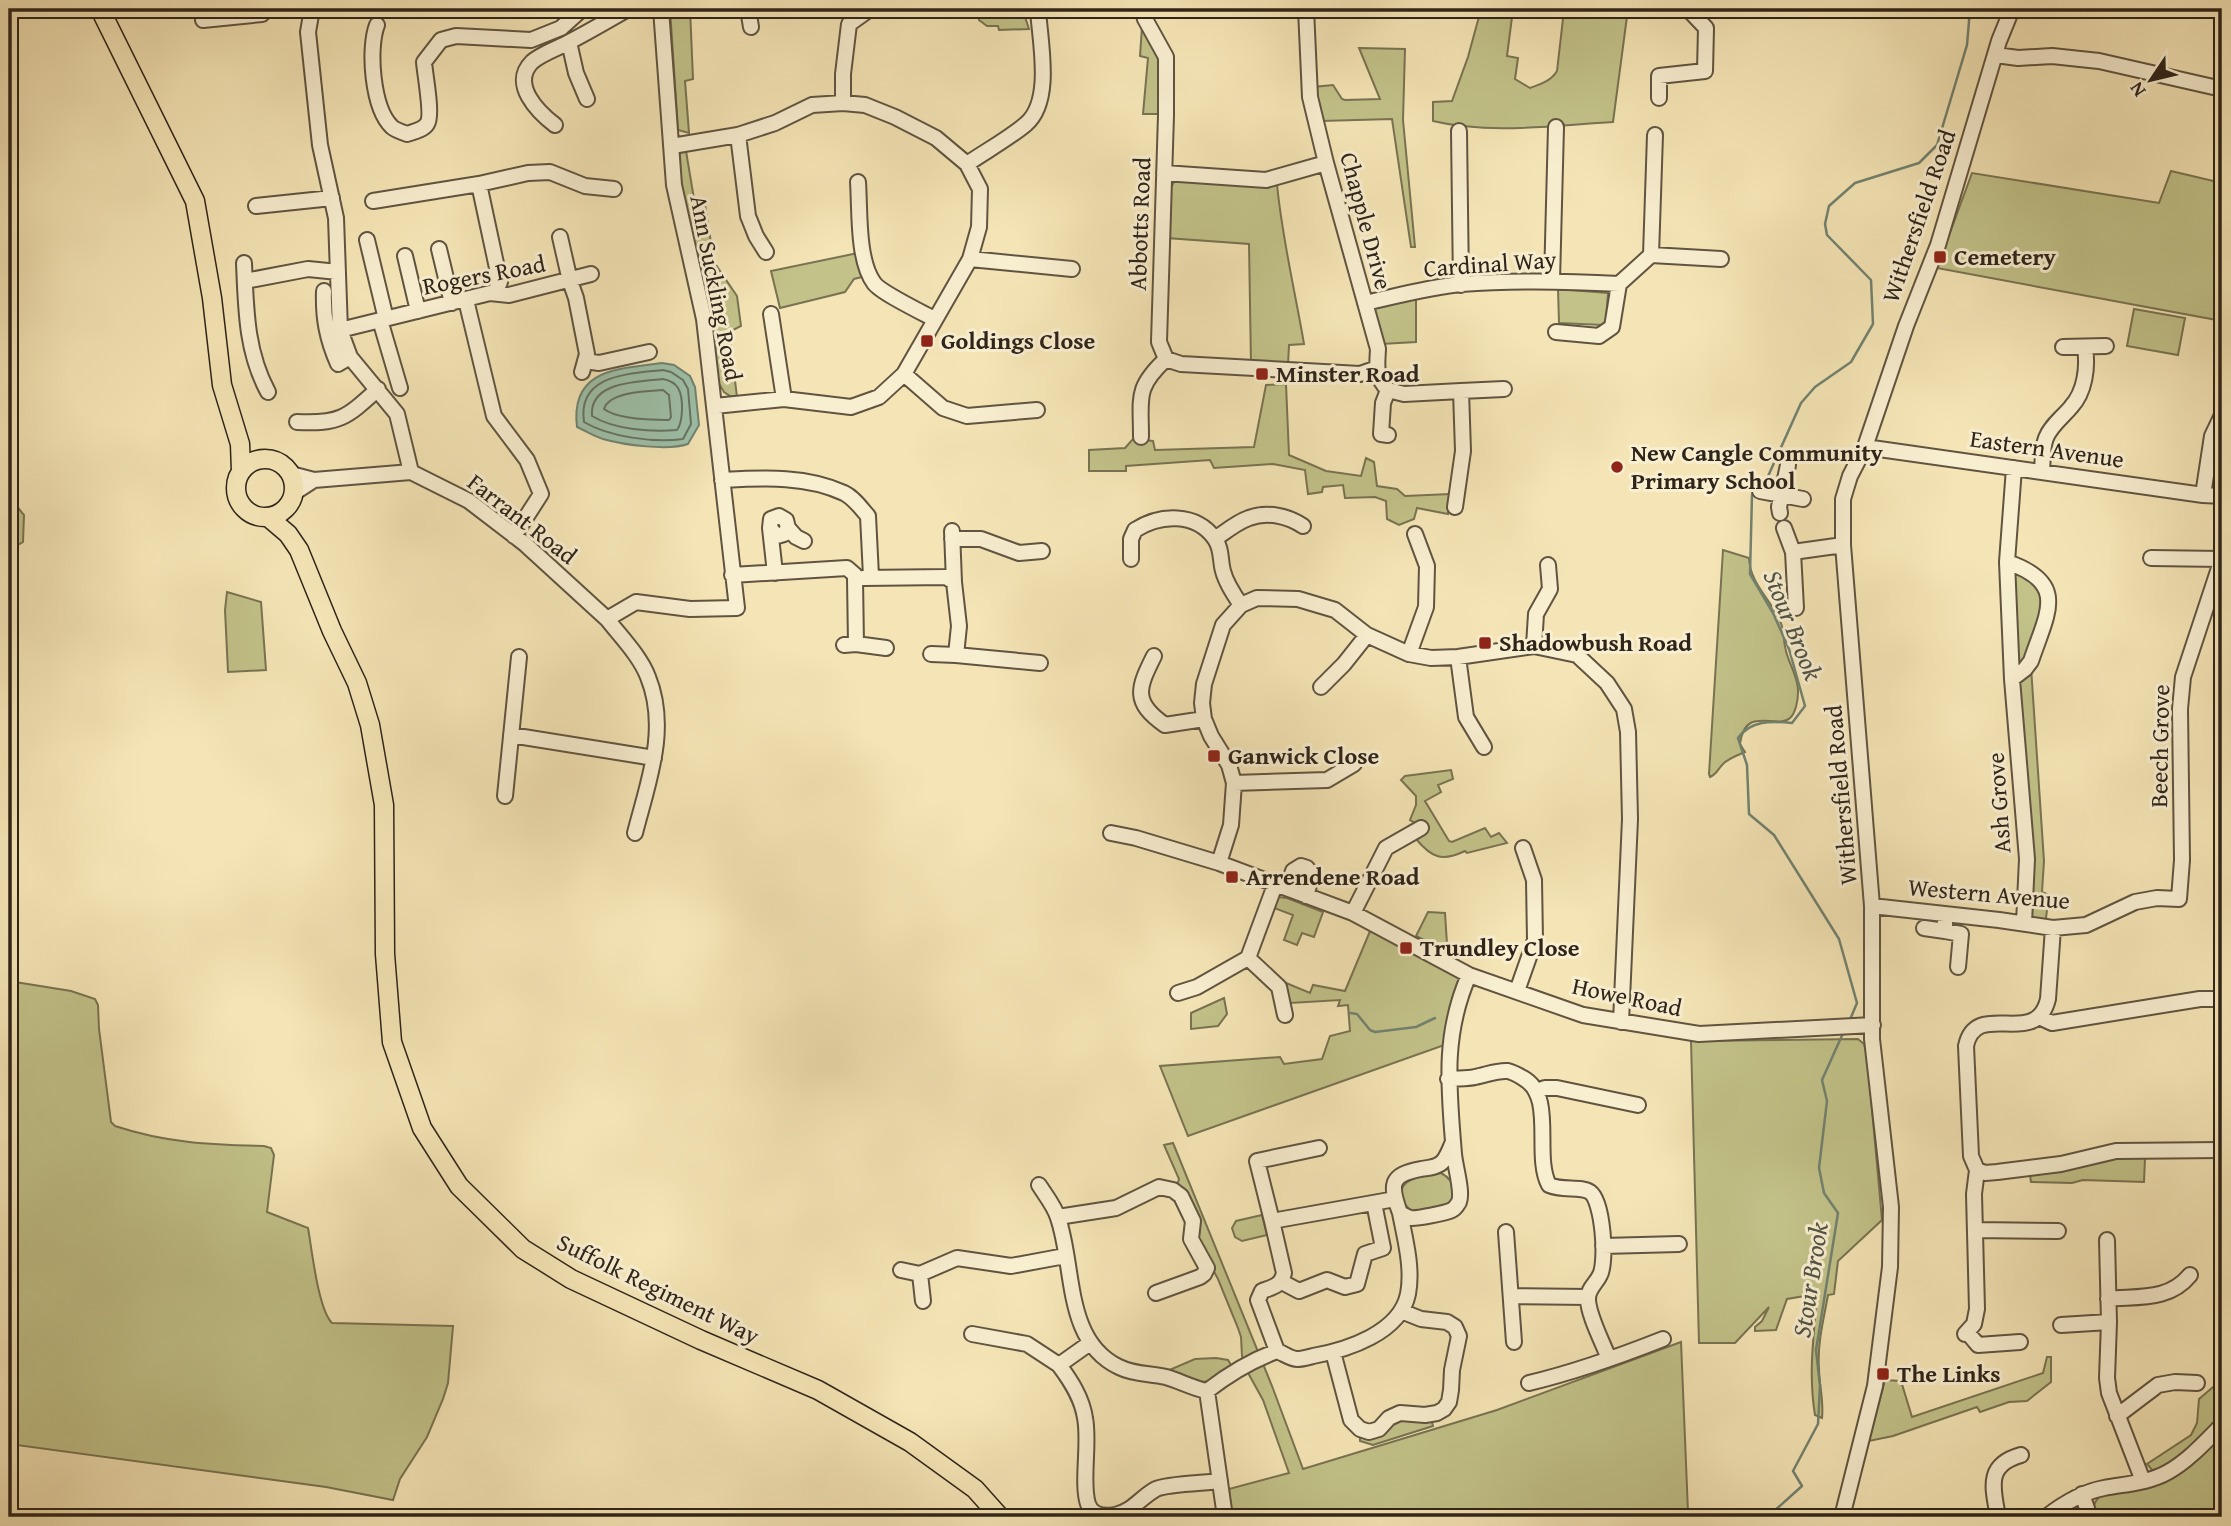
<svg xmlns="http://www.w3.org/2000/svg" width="2231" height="1526" font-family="'Gentium Book Plus',serif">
	<rect width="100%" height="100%" fill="#f5e5b6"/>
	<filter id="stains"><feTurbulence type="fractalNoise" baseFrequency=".00286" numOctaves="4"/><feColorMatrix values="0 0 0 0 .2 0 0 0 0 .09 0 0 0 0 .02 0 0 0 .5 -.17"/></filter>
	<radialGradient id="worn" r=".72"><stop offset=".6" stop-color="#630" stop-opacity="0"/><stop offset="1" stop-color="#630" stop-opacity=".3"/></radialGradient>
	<path fill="#c2c289" stroke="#787352" stroke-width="2" d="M670 9H690L693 79 685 81 689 133 678 130Z
		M1589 9H1628L1613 122C1555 125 1491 135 1433 121V102L1452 101 1468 57 1480 13 1512 17 1507 56 1518 58 1515 79 1530 88C1541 84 1551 81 1557 71L1564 10 1588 13Z
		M979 10 1023 11 1029 29 999 30 998 26H987L979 20Z
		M1142 27 1157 55 1161 70 1162 114H1143L1148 58 1140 56Z
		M1359 48 1405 49 1403 120 1415 247H1411L1392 119 1321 121 1313 87 1333 85 1342 99 1345 100 1380 99Z
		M686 151 694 199 704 198 714 262 737 296 741 326 729 332 737 397 730 396 724 392 718 382 711 318 681 187 678 162 680 153Z
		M2171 171 2222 183V321L1937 268 1972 173 2159 203Z
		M1185 180 1277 184C1282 238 1295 291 1304 344L1289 345 1288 365 1251 364 1249 244 1167 238 1170 189 1174 182Z
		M858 253 862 277 854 279 845 292 780 308 771 271Z
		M1558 289 1608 293 1606 320 1603 325 1559 323Z
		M1416 298V342L1381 344 1371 306Z
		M2134 309 2185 318 2178 355 2127 346Z
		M1286 384 1289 455 1326 471 1361 476 1366 458 1374 462 1377 486 1397 489 1405 496 1450 494 1448 514 1417 508 1414 519 1399 525 1387 519 1386 501 1375 497 1345 498 1343 485 1323 487 1322 492 1308 494 1305 470 1273 464 1214 468 1210 460 1126 466V471H1089V450L1125 448 1133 439 1153 441 1155 450 1254 447 1266 385Z
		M9 497 24 515 23 542 9 550Z
		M1723 550 1749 558C1750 581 1766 595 1777 615 1786 630 1782 637 1786 651 1789 664 1799 679 1798 692 1798 699 1796 713 1790 718 1777 730 1745 704 1740 744L1745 752C1738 755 1729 758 1723 764 1718 769 1717 774 1710 777L1709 774Z
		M2013 569 2040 583 2047 602 2027 659 2017 666Z
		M227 592 261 602 266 670 228 672 225 610Z
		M2031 667 2044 861 2042 892 2049 895 2046 918 2039 922 2025 917 2016 682Z
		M1451 770 1453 779 1438 785 1441 792 1425 801 1449 841 1452 842 1485 828 1491 837 1499 833 1507 843 1467 853 1465 851C1442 862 1432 858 1416 839L1427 830 1410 820 1416 805V796L1401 780 1405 776Z
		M1278 897 1287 898 1323 912 1314 937 1302 933 1297 945 1284 940 1293 915 1274 908Z
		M1428 912 1445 913 1447 944 1444 950 1416 936Z
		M1373 924 1469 975 1450 1043 1188 1136 1160 1066 1280 1057 1284 1064 1322 1059 1330 1036 1350 1031 1348 1005 1338 1006 1340 1000 1290 1003 1286 983 1310 993 1313 985 1345 991Z
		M9 981 71 991 95 999 98 1005 99 1029 111 1122 115 1126C166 1143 212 1145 264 1146L271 1148 274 1155 267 1212 308 1228C312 1250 318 1309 332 1323L453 1326 448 1383 443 1399 427 1437 400 1479 393 1500 326 1487 9 1444Z
		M1224 998 1227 1014 1218 1026 1191 1029V1013Z
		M1858 1039 1864 1044 1867 1054 1882 1220 1838 1261 1834 1294 1828 1295C1824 1318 1817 1344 1819 1368 1819 1385 1824 1401 1822 1418L1815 1415C1808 1373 1814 1336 1817 1294L1787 1299 1776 1330 1755 1331V1327L1762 1321 1769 1307 1735 1343H1699L1691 1041Z
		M1173 1143 1272 1386 1303 1469 1497 1410 1681 1342 1688 1512 1640 1517H1232L1229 1489 1289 1473 1263 1400 1247 1371 1242 1356 1241 1337 1238 1328 1218 1279 1200 1246 1177 1186 1179 1179 1164 1145Z
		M2121 1157 2145 1158 2144 1182 2083 1180 2072 1183 2031 1182 2030 1175 2087 1162Z
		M1441 1173C1456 1181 1462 1201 1442 1209 1434 1212 1422 1211 1413 1212 1408 1208 1404 1205 1402 1198 1396 1178 1426 1175 1441 1173Z
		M1262 1215 1267 1235 1242 1241 1235 1237 1232 1228 1236 1221Z
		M2047 1357H2051V1382L2027 1401 2009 1402 1980 1412 1977 1407 1893 1436 1869 1441 1885 1380 1901 1381 1912 1417 2043 1373Z
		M1216 1358 1228 1360 1231 1365C1201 1389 1200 1386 1167 1371L1195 1359Z
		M2222 1383V1416C2206 1433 2176 1469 2152 1470L2147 1464 2191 1435 2197 1423 2199 1399 2213 1387Z
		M1406 1419 1432 1422 1433 1426 1373 1445 1360 1441V1437C1378 1438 1389 1423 1406 1419Z
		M2221 1436 2222 1517H2151L2141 1511 2124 1517H2094C2086 1488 2128 1489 2150 1485L2151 1487 2182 1468Z"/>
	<path fill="#9dc0a9" stroke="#718270" stroke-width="2" d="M662 363 674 365 690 376 695 387 699 425 688 444C668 451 624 445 603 439 594 436 586 431 577 427 570 368 619 369 662 363Z"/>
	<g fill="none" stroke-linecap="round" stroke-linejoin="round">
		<path stroke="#667262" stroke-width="2" d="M663 370 671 372 683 380 688 389 691 424 683 439C654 443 609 437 584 422 577 374 629 374 663 370Z
			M663 379C668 380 675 383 678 388 684 398 683 422 677 430 651 432 615 430 592 416 589 381 639 382 663 379Z
			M663 390 669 395 671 417 669 420C652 420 617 419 604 409 609 392 647 391 663 390Z"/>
		<path stroke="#718270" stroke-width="2.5" d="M1762 487 1765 483 1801 403 1815 387 1851 362 1873 324 1871 280 1827 235 1825 224 1829 206 1855 183 1919 163 1937 145 1967 45 1970 9
			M1754 493 1752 495 1750 574 1773 613 1789 649 1805 706 1792 723C1771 721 1751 720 1738 738L1747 765 1749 814 1774 835 1839 939 1857 1003 1849 1022
			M1350 1013 1357 1014 1370 1030 1375 1032 1416 1027 1435 1018
			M1750 1517 1770 1513
			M1771 1517 1772 1513 1802 1486 1793 1471 1818 1424 1820 1386 1816 1350 1838 1213 1824 1193 1819 1168 1827 1101 1822 1080 1844 1031"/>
		<g stroke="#605441" stroke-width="18">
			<path id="minor" d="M312 9 308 32 320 145 336 218 340 330 350 357 397 414 411 472 469 501 525 544 607 619 636 602 690 609 737 608 704 319 674 185 661 9
				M748 9 751 27
				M1306 9 1310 97 1326 163 1378 349C1377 368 1375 376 1388 390L1383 403 1381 434 1388 435
				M203 20 262 14
				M377 25C368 48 372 108 392 127 395 130 402 132 407 134 413 132 423 130 427 124 433 116 425 75 424 62L441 40 456 36 531 40 561 28 582 9
				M569 42 576 73 587 99
				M1996 55 2018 58 2052 56 2099 61 2222 89
				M1659 98V76L1705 71 1706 28 1688 9
				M843 103V74L849 24 870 9
				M555 125C538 112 510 84 532 62 542 53 559 48 571 41 590 31 609 20 628 9
				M1459 131 1461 285
				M738 135 748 216 756 236 766 252
				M672 146 738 135 775 123 812 105 843 103 865 105 895 117 936 138 967 164 980 189 979 227 970 259 904 374 879 397 851 407 784 399 715 406
				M967 164C986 151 1008 139 1026 124 1053 101 1040 42 1038 10
				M1164 173 1266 180 1326 163
				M858 182C860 210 857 260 874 283 880 292 921 312 934 319
				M479 184 500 282 495 292
				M373 201 479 184 528 173 550 172 585 186 614 189
				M256 206 332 198
				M560 237 570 281 576 298 587 354 582 372
				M367 240 386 319
				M439 249 452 303
				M1651 255 1655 135
				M405 256 418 311
				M970 259 1072 269
				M244 263C246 309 246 351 268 392
				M245 281 308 269 338 272
				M1552 281 1556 127
				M324 291C323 318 327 339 338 364L350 357
				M466 300 494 416 527 460 541 494 514 536
				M1365 303C1397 296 1429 287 1461 284 1514 280 1567 281 1619 284
				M771 314 784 399
				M380 320 400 388
				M340 330 490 293 509 295 591 274
				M1556 332 1599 336 1612 327 1619 284 1651 255 1721 259
				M2063 347 2106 346
				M1166 359 1181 364 1360 374 1377 368
				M585 361 599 363 649 352
				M904 374 943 408 967 416 1037 410
				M1388 390 1404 394 1461 391 1463 451 1455 507
				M1461 391 1504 389
				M297 422C340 424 346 418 378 389
				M1141 437C1141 397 1135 388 1166 359L1159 342 1166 115V57L1145 19 1142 9
				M1865 447 2203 495 2222 496
				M2014 468 2007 562 2012 679 2027 859 2024 923
				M2042 471C2043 460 2042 448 2046 438 2051 425 2063 417 2071 407 2085 392 2088 367 2085 348
				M291 474 314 480 411 472
				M722 480C762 478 806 475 844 493 853 497 861 508 868 516L871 576
				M1760 491 1803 499
				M294 493 314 480
				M2203 495 2212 436 2222 415
				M1780 513 1779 507 1788 465
				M770 528 777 536 784 534 788 528 786 520 779 516 771 519 770 528 775 573
				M788 528 796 537 804 541
				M1784 528 1793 552
				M952 539H981L1019 553 1042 551
				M1215 539C1225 532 1237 522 1249 518 1267 511 1288 516 1303 526
				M1131 559V539L1135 530C1160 514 1196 512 1215 539 1222 549 1220 560 1223 571 1226 583 1234 595 1241 605
				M2007 562C2069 583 2047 613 2031 661L2025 669 2012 679
				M732 575 847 568 855 575V579
				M863 578 946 577 954 582
				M1796 608 1793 552 1843 545
				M607 619C621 637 640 656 648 677 669 729 648 782 635 833
				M856 644 886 648
				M844 645 856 644 855 579
				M1534 646 1536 614 1550 589 1548 565
				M931 654 956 655 959 626 954 582 952 531
				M1409 654 1426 607 1427 566 1415 534
				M956 655 1040 663
				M1154 656C1138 688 1132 702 1165 725L1204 719
				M1458 657 1466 717 1484 747
				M1321 687 1344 664 1367 635
				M511 735 654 758
				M1234 783 1327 780 1354 764
				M505 796 519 657
				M1111 833 1136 838 1219 863 1353 913 1469 975 1583 1015 1699 1034 1873 1025
				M1219 863 1231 825 1234 783 1229 765 1211 736 1204 719 1202 703 1204 684 1223 625 1241 605 1257 598 1298 599 1335 610 1367 635 1409 654 1431 658 1458 657 1534 646 1577 655 1607 683 1624 709 1628 732 1630 819 1621 1022
				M1275 885 1248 958 1279 987 1285 1015
				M1287 888 1293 871 1301 866 1307 868 1312 875 1306 896
				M1872 906 1999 920 2053 928 2086 925 2135 902 2157 898 2179 899 2182 860 2180 709 2183 677 2222 559 2151 558
				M1353 913 1386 848 1421 828
				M1945 914V931L1961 934 1958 967
				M1924 928 1945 931
				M2053 928 2048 999C2036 1050 1976 998 1966 1046L1971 1156 1977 1170 1985 1173 1997 1172 2061 1164 2116 1151 2222 1150
				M1517 991 1535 940 1534 880 1523 848
				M1178 993 1197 987 1248 958
				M2039 1017 2052 1023 2200 999H2222
				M1448 1079C1457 1078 1467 1079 1475 1077 1486 1075 1497 1070 1508 1071 1513 1072 1518 1075 1523 1078 1556 1096 1533 1155 1549 1185 1562 1191 1581 1186 1590 1192 1603 1201 1607 1262 1600 1275 1596 1284 1588 1288 1588 1299 1588 1315 1603 1343 1609 1359
				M1537 1091 1545 1088H1557L1638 1105
				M1453 1142C1449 1150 1446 1162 1438 1165 1433 1168 1426 1168 1421 1169 1389 1175 1390 1185 1400 1213 1404 1215 1407 1217 1410 1218 1416 1219 1446 1213 1452 1210 1456 1208 1457 1205 1459 1202 1463 1192 1455 1166 1454 1154 1449 1090 1442 1036 1469 975
				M1039 1185C1046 1196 1055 1207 1058 1218 1075 1267 1064 1341 1119 1367 1135 1375 1150 1373 1166 1377 1180 1381 1192 1388 1207 1391L1225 1517
				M1058 1217 1116 1208 1159 1187 1173 1190 1181 1196 1193 1221 1191 1239 1207 1268 1204 1274 1200 1277 1156 1293
				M1272 1221 1257 1161 1319 1148
				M1975 1230 2058 1231
				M1506 1232 1514 1342
				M2107 1240 2109 1322 2107 1378 2109 1393 2143 1481
				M1603 1246 1679 1244
				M901 1270 920 1274
				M1282 1282 1299 1291 1327 1280 1345 1287 1357 1284 1365 1254 1383 1248 1374 1203
				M1511 1296 1588 1297
				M2108 1299C2138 1296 2169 1301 2190 1275
				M923 1301 920 1274 957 1258 1011 1266 1065 1256
				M2061 1325 2109 1322
				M1967 1332 1978 1345 2020 1342
				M972 1334 1027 1344 1059 1365
				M1965 1334 1974 1324 1977 1309 1974 1194 1977 1170
				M1090 1343 1059 1365C1071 1381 1082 1398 1085 1418 1090 1443 1081 1483 1088 1504 1092 1516 1104 1517 1115 1515 1132 1512 1141 1497 1156 1489 1166 1484 1205 1483 1220 1481
				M1277 1351 1258 1300 1262 1291C1273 1287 1281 1286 1284 1273L1272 1221 1395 1199
				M1333 1352 1351 1420 1360 1429 1369 1432 1379 1429 1389 1418 1400 1413 1425 1415 1437 1413 1444 1409 1449 1402 1451 1390 1452 1370 1459 1336 1455 1327 1447 1322 1421 1319 1401 1311
				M1529 1383C1575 1372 1620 1356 1663 1339
				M1207 1391C1230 1373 1250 1361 1277 1351 1283 1353 1291 1359 1297 1359 1302 1359 1309 1357 1313 1356 1347 1350 1400 1333 1408 1294 1413 1268 1405 1239 1400 1213
				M2117 1416 2158 1385 2175 1382 2197 1383
				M2082 1494 2090 1517
				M1842 1517 1875 1386 1890 1267 1891 1207 1872 1039V906L1843 545V499L1850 476 1865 447 1906 326 1938 245 1999 41 2012 9
				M1998 1517C1993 1488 1985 1465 2021 1455
				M2046 1517C2064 1503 2082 1492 2104 1488 2125 1484 2149 1483 2168 1472 2188 1461 2206 1441 2222 1425"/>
		</g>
		<g stroke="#2e241a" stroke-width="21">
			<path id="major" d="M100 9 195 201 212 298 222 385 240 444 241 471
				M236 488a29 29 0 1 1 58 0a29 29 0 1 1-58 0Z
				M268 517 288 534 299 550 332 631 357 683 370 725 384 805 385 954 392 1042 422 1128 459 1186 523 1249 571 1279 701 1340 818 1390 910 1442 975 1489 1000 1517"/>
		</g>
		<use href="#minor" stroke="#f8eed0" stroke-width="14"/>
		<use href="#major" stroke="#f5e5b6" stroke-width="18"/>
	</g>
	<g fill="#8f2418" stroke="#f8eed0" stroke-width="2.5">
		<rect x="1933" y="250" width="14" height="14" rx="3.5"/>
		<rect x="920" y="334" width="14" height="14" rx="3.5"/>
		<rect x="1255" y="367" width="14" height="14" rx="3.5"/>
		<circle cx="1617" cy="467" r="7"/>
		<rect x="1478" y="636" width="14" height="14" rx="3.5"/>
		<rect x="1207" y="749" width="14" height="14" rx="3.5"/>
		<rect x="1225" y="870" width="14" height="14" rx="3.5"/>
		<rect x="1399" y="941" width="14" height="14" rx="3.5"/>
		<rect x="1876" y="1367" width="14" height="14" rx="3.5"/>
	</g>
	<g text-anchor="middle" stroke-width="6" stroke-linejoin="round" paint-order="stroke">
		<g font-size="24" fill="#2e241a" stroke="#f8eed0">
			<text transform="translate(1919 216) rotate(-71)" y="8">Withersfield Road</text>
			<text transform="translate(1366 221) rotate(75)" y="8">Chapple Drive</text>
			<text transform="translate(1140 224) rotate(-88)" y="8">Abbotts Road</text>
			<text transform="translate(1490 264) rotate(-4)" y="8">Cardinal Way</text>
			<text transform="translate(484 275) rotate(-11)" y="8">Rogers Road</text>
			<text transform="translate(716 288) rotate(79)" y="8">Ann Suckling Road</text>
			<text transform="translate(2047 449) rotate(8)" y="8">Eastern Avenue</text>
			<text transform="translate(522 519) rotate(38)" y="8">Farrant Road</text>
			<text transform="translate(2160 746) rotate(-89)" y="8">Beech Grove</text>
			<text transform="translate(1841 795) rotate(-95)" y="8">Withersfield Road</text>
			<text transform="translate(1999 803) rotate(-94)" y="8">Ash Grove</text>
			<text transform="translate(1989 894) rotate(5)" y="8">Western Avenue</text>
			<text transform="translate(1627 997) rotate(12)" y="8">Howe Road</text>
			<text transform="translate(658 1289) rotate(26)" y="8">Suffolk Regiment Way</text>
		</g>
		<g font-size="24" font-weight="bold" fill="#2e241a" stroke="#f8eed0" text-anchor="start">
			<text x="1954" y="265">Cemetery</text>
			<text x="941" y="349">Goldings Close</text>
			<text x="1276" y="382">Minster Road</text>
			<text x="1631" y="461">New Cangle Community<tspan x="1631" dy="28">Primary School</tspan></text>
			<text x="1499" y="651">Shadowbush Road</text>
			<text x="1228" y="764">Ganwick Close</text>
			<text x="1246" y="885">Arrendene Road</text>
			<text x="1420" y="956">Trundley Close</text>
			<text x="1897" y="1382">The Links</text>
		</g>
		<g font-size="26" font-style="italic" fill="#4f5345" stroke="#f8eed0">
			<text transform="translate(1793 625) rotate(68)" y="9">Stour Brook</text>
			<text transform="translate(1810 1280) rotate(-81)" y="9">Stour Brook</text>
		</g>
	</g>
	<rect width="2231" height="1526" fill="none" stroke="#f5e5b6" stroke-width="35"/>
	<rect x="10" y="10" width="2210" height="1505" fill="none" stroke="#2e241a" stroke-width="3.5"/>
	<rect x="18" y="18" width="2196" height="1491" fill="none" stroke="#2e241a" stroke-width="2"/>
	<g transform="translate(2151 80) rotate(235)" stroke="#f8eed0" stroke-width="5" paint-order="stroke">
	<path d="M0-5L12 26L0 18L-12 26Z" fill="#2e241a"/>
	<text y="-10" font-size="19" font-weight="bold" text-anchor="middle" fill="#2e241a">N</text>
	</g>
	<rect width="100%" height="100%" filter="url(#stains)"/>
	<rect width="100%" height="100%" fill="url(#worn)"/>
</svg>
